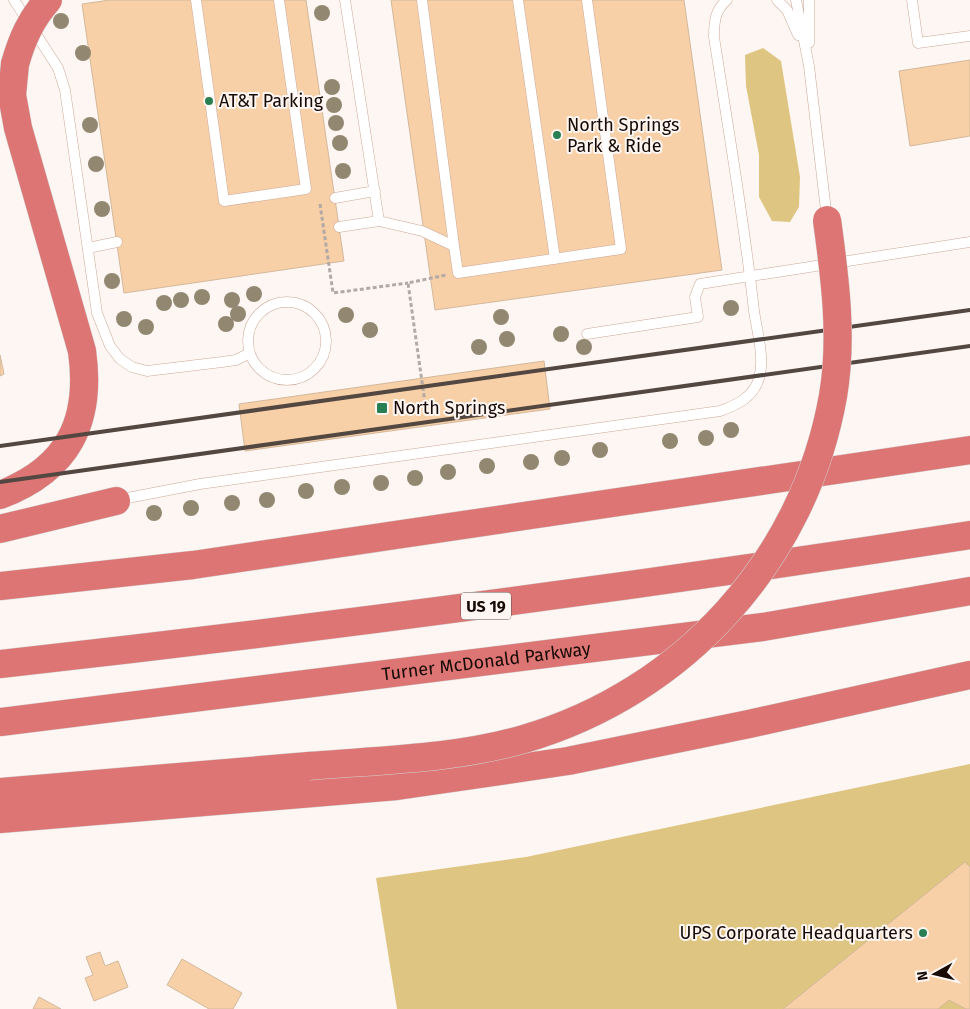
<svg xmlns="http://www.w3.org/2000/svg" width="970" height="1009" font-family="'Fira Sans',sans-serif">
	<rect width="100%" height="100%" fill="#fef6f2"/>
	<path fill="#dec582" d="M763 48 781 61 800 177 799 207 790 222 772 221 759 197V155L746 86 745 55Z
		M970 764V1009H397L376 878 526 857Z"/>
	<path fill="#f7d0a7" stroke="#d3b89c" d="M110 0H306L344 261 124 293 82 4Z
		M391 0H684L722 270 435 310Z
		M970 60V136L910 146 899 71Z
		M0 355 4 374 0 376Z
		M544 361 550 409 245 451 239 404Z
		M965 862 970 867V1009H966L949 1000 938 1009H783Z
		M100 952 105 966 118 961 128 987 94 1001 85 978 93 975 86 957Z
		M182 959 242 993 233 1009H209L167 985Z
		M39 997 61 1009H33Z"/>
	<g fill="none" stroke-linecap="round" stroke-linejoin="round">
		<g stroke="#cda898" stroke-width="11">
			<path id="service" d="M14 0 58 68 65 90 97 313 110 346 120 359 132 367 147 371 222 362 236 360 250 353
				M196 0 224 201 306 189 279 0
				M345 0 379 221
				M422 0 454 246
				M518 0 555 259
				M777 0 787 10 798 35
				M796 0 809 66 827 219
				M809 0V43
				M912 0 918 43 970 36
				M335 198 375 191
				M339 227 379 221 422 231 454 246 458 273 621 249 587 0
				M88 248 117 242
				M248 341a39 39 0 1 1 78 0a39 39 0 1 1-78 0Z
				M587 334 698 317 695 297 700 284 970 242
				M117 500 200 484 720 411C737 405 754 397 759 378 765 359 757 331 754 311 744 219 728 128 714 37 714 22 715 10 727 0"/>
		</g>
		<g stroke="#d5d3d2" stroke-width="29">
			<g id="motorway">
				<path d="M0 495C68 469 92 422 82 351L18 128 12 95 15 64"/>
				<path d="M0 529 116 501"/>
				<path d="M0 586 193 565 970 450"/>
				<path d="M0 664C324 628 647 585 970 535"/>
				<path id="s1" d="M0 722 763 627 970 591"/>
				<path d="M0 792 309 766"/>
				<path d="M0 819 397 786 568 761 749 724 970 675"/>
			</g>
		</g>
		<path stroke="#b3a9a5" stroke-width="3" stroke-dasharray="4 2.5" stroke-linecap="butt" d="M320 204 333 293 408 283
			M426 410 408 283 446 275"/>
		<use href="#service" stroke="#fff" stroke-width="10"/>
		<use href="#motorway" stroke="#dc7573" stroke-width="28"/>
		<path stroke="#534742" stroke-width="4" d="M0 446 970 310
			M0 482 970 346"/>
		<g stroke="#d5d3d2" stroke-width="29" stroke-linecap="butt">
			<path id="motorway-bridge" d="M15 64C22 39 31 19 48 0
				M309 766C380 760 455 759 524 739 684 692 804 560 833 396 843 338 835 278 827 220"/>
		</g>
		<use href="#motorway-bridge" stroke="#dc7573" stroke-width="28"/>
	</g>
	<g fill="#928770">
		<circle cx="322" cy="13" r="8"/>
		<circle cx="61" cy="21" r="8"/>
		<circle cx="83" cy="53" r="8"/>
		<circle cx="332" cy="87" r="8"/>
		<circle cx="334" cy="105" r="8"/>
		<circle cx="336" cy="123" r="8"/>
		<circle cx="90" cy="125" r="8"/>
		<circle cx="340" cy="143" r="8"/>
		<circle cx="96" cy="164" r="8"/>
		<circle cx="343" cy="171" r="8"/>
		<circle cx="102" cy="209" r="8"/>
		<circle cx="112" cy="281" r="8"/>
		<circle cx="254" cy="294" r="8"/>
		<circle cx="202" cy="297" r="8"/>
		<circle cx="181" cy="300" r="8"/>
		<circle cx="232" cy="300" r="8"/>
		<circle cx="164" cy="303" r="8"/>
		<circle cx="731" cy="308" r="8"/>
		<circle cx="238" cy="314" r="8"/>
		<circle cx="346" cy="315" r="8"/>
		<circle cx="501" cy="317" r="8"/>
		<circle cx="124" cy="319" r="8"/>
		<circle cx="226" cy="324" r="8"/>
		<circle cx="146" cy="327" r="8"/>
		<circle cx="370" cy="330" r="8"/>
		<circle cx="561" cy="334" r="8"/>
		<circle cx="507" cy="339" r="8"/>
		<circle cx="479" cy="347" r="8"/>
		<circle cx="584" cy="347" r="8"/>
		<circle cx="731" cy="430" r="8"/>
		<circle cx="706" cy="438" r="8"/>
		<circle cx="670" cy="441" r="8"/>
		<circle cx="600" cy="450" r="8"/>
		<circle cx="562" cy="458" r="8"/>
		<circle cx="531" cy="462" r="8"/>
		<circle cx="487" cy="466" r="8"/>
		<circle cx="448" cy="472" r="8"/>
		<circle cx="415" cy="478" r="8"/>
		<circle cx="381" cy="483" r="8"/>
		<circle cx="342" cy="487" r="8"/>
		<circle cx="306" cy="491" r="8"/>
		<circle cx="267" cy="500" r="8"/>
		<circle cx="232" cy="503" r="8"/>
		<circle cx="191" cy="508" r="8"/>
		<circle cx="154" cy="513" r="8"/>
	</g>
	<g fill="#287f53" stroke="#fef6f2" stroke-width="2">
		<circle cx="209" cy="101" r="5"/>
		<circle cx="557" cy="135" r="5"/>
		<rect x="376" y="402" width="12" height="12" rx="2.5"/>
		<circle cx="923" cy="933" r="5"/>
	</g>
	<g text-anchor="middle" stroke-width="4" stroke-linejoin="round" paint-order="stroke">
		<rect fill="#fef6f2" stroke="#5c514c" stroke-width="1" x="461" y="592.5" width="50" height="27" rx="4"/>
		<g font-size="16" font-weight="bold" fill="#170a05">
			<text x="486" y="612">US 19</text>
		</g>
		<g font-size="18" fill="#170a05" stroke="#fef6f2" text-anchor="start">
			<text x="219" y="107">AT&amp;T Parking</text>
			<text x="567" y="131">North Springs<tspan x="567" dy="21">Park &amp; Ride</tspan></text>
			<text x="393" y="414">North Springs</text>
			<text x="913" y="939" text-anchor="end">UPS Corporate Headquarters</text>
		</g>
		<g font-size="18" fill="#170a05" stroke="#fef6f2">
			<text dy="6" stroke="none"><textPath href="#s1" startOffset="490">Turner McDonald Parkway</textPath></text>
		</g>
	</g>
	<g transform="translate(935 974) rotate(262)" stroke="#fef6f2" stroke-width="4" paint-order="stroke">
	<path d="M0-4L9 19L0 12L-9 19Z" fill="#170a05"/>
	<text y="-8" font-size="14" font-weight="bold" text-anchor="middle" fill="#170a05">N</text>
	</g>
</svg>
